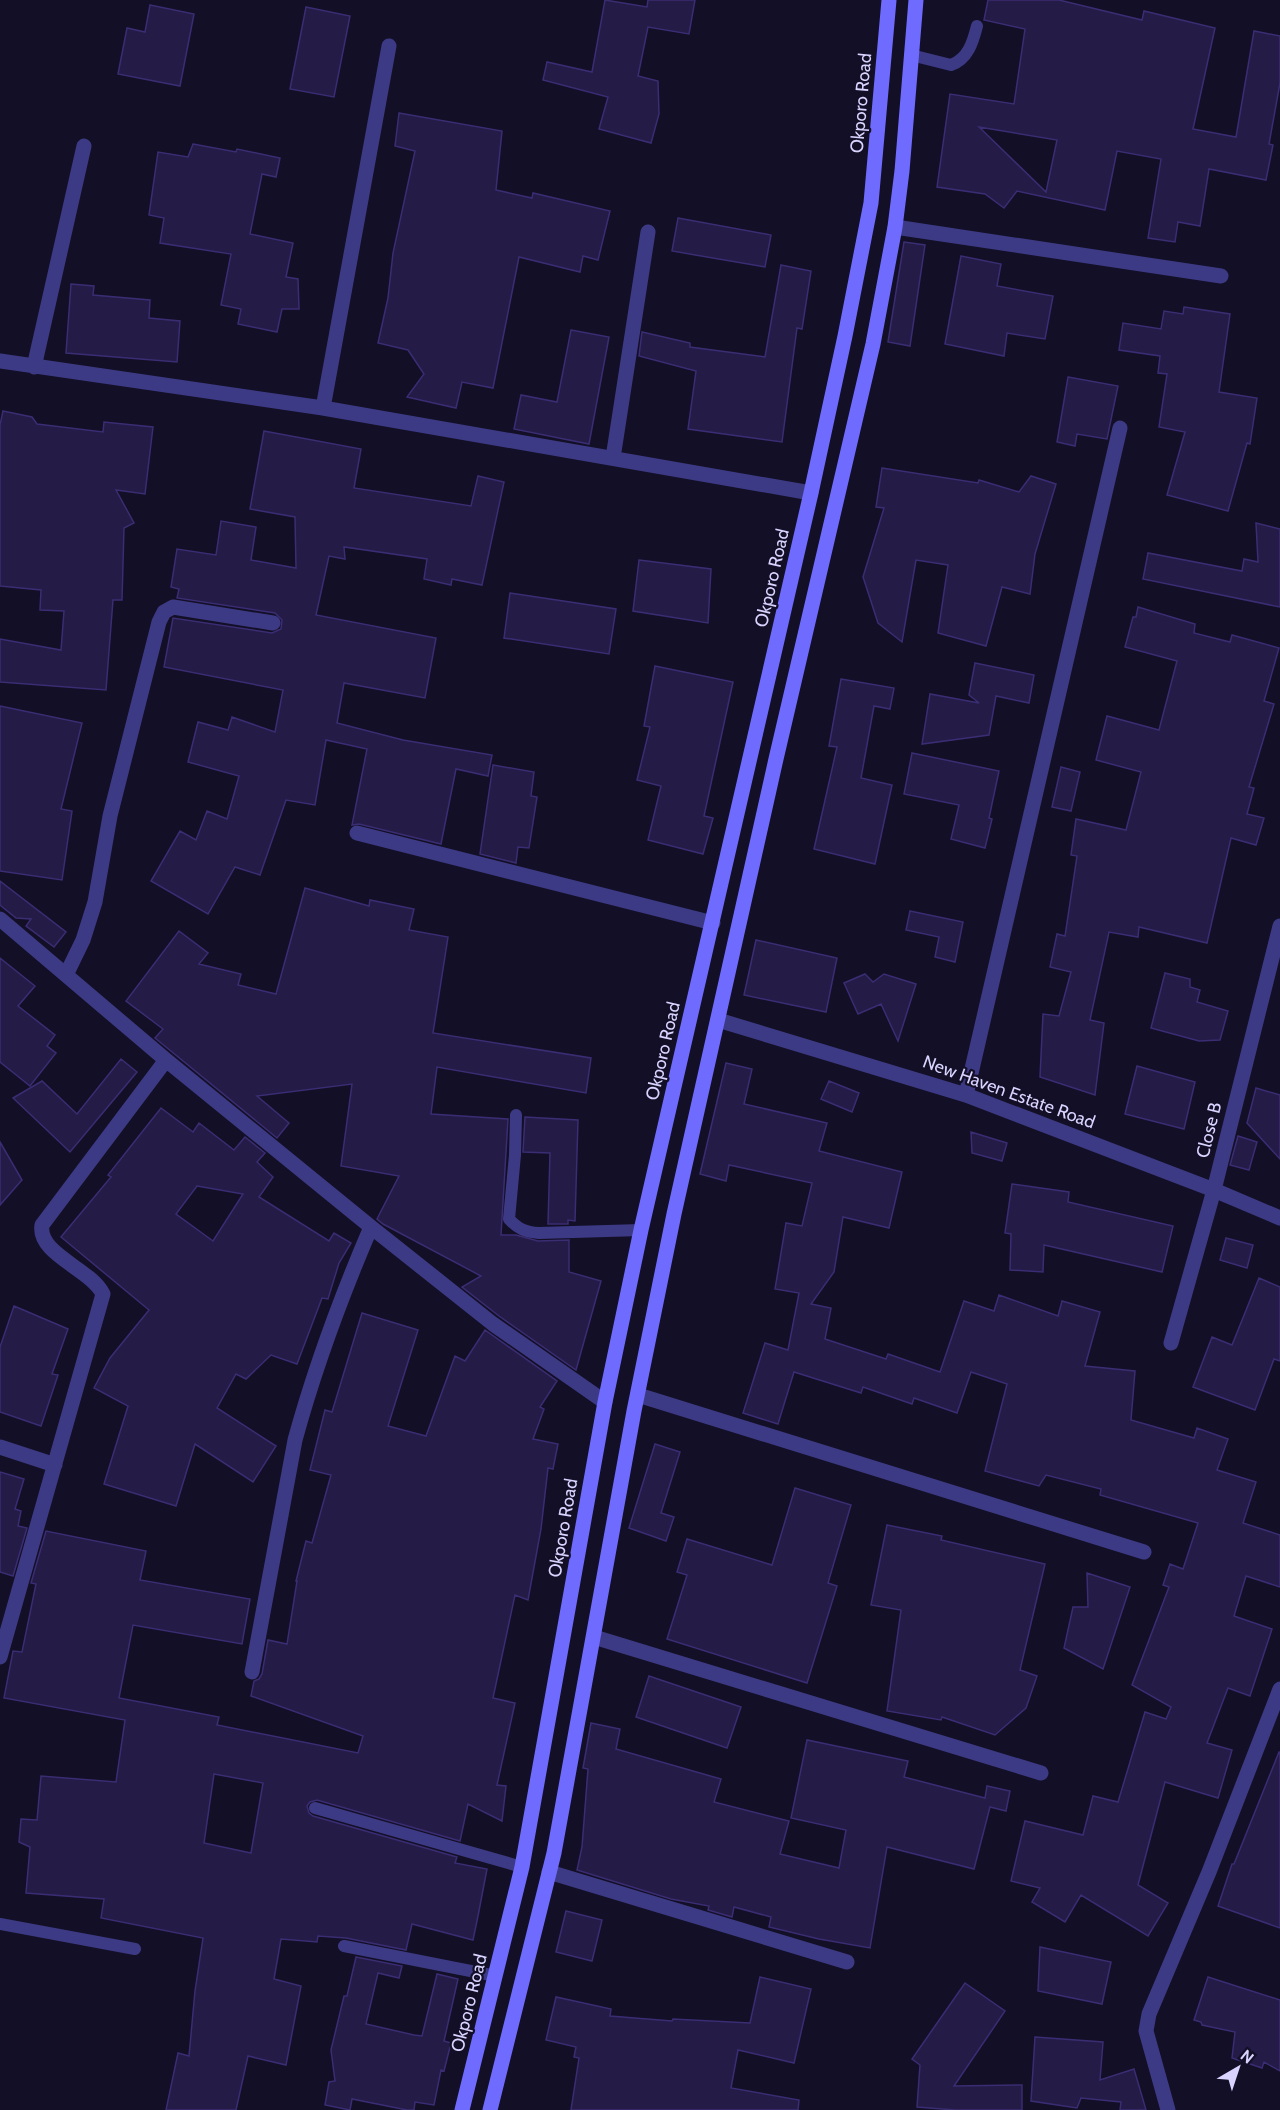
<svg xmlns="http://www.w3.org/2000/svg" width="1280" height="2110" font-family="Cabin,sans-serif">
	<rect width="100%" height="100%" fill="#130f26"/>
	<path fill="#241b47" stroke="#3b2d73" stroke-width="1.5" fill-rule="evenodd" d="M605 0 647 7 648 0H695L689 34 648 27 638 76 658 81 659 114 651 143 599 129 608 97 543 80 547 62 592 72Z
		M988 0H1059L1142 20 1144 11 1215 28 1193 129 1236 137 1254 31 1280 36V83L1269 144 1273 145 1266 180 1209 169 1200 226 1178 222 1175 242 1148 238 1161 159 1117 151 1105 210 1017 191 1004 208 985 194 937 187 950 94 1014 104 1025 29 984 20ZM979 127 1057 140 1046 192Z
		M150 5 194 14 180 86 118 74 127 28 145 32Z
		M306 7 350 16 334 97 290 89Z
		M399 113 502 131 496 190 532 198 533 193 610 211 598 260 583 256 580 272 519 257 493 388 462 382 456 408 407 397 424 374 408 350 378 343 388 298 393 253 415 151 395 146Z
		M193 144 236 152 237 149 280 158 276 177 262 174 250 234 293 243 286 277 298 279 299 309H282L277 332 238 324 241 309 221 305 231 254 160 243 164 218 149 215 158 152 188 157Z
		M678 218 771 235 765 267 672 251Z
		M904 242 925 245 910 346 888 342Z
		M961 256 1001 264 997 286 1053 296 1045 339 1007 333 1004 356 945 344Z
		M781 265 811 271 802 329 797 328 782 442 688 429 696 371 639 356 642 332 690 343V347L765 357Z
		M71 284 94 286 93 295 150 300 149 318 180 321 177 362 66 353Z
		M1184 307 1230 314 1219 392 1257 398 1250 444 1247 443 1228 511 1167 495 1185 432 1159 427 1167 374 1158 373 1160 356 1119 350 1123 323 1161 329 1164 311 1183 314Z
		M571 330 609 337 589 444 514 429 521 395 557 402Z
		M1068 377 1118 386 1107 439 1077 434 1075 446 1057 442Z
		M3 411 32 417 37 424 103 432 104 422 153 427 145 494 116 490 134 523 124 528 122 600H113L106 690 0 682V639L61 650 64 611 40 610 41 590 0 586V425Z
		M264 431 361 449 354 488 471 506 478 476 504 482 482 585 452 579 451 585 424 579 427 559 344 547 345 559 329 556 316 615 436 638 425 698 344 683 337 723 403 740 492 755 488 776 456 769 441 844 359 824 352 825 367 749 326 740 315 805 286 800 260 875 235 867 208 914 151 881 180 831 196 840 207 811 227 819 239 776 188 762 198 722 228 730 232 717 275 732 283 690 164 667 173 618 272 633 281 629 282 620 275 613 177 598 179 589 171 587 177 549 216 555 221 521 256 527 251 560 296 568 295 517 250 509Z
		M882 468 978 483 979 480 1019 492 1031 476 1056 484 1035 554 1030 594 1002 587 986 646 938 633 948 565 916 560 902 642 878 623 863 577 884 508 876 507Z
		M1256 523 1280 529V607L1143 579 1148 553 1242 571 1244 559 1258 562Z
		M639 560 711 569 708 623 633 611Z
		M510 593 616 609 609 654 504 638Z
		M1138 607 1195 624 1194 633 1230 642 1232 635 1279 648 1264 701 1274 704 1249 787 1254 788 1247 814 1264 818 1256 845 1231 838 1207 943 1139 927 1138 937 1109 932 1090 1020 1104 1023 1095 1095 1040 1077 1043 1014 1059 1016 1071 972 1050 967 1057 934 1065 936 1077 856 1071 855 1076 819 1126 830 1141 772 1096 760 1107 716 1159 730 1177 661 1125 647 1133 617H1136Z
		M975 663 1034 675 1029 703 996 696 989 735 922 744 930 694 979 703 969 695Z
		M655 666 733 682 704 816 713 818 703 854 648 840 661 786 637 780 650 727 644 726Z
		M841 679 894 688 890 709 874 706 861 778 892 785 875 864 814 849 837 747 829 746Z
		M0 706 82 723 61 809 72 811 62 880 0 871Z
		M912 753 999 771 989 818 992 819 985 848 951 839 959 805 904 794Z
		M493 765 534 772 531 796 537 797 529 848 518 847 516 863 480 854Z
		M1061 767 1080 772 1071 811 1052 807Z
		M0 881 66 932 54 947 26 926 31 919 16 918 0 905Z
		M305 888 369 906 370 900 414 909 409 930 448 937 433 1033 591 1058 586 1093 437 1067 431 1114 508 1119 501 1235H516L538 1241 569 1240V1272L601 1281 576 1370 499 1316 462 1287 481 1276 383 1224 377 1219 399 1176 341 1166 352 1084 257 1096 289 1123 277 1138 155 1038 163 1029 126 1001 179 931 208 953 199 964 241 974 238 985 276 994Z
		M910 911 963 922 955 962 935 957 939 937 906 930Z
		M756 940 837 958 826 1012 744 995Z
		M0 958 35 986 18 1006 55 1035 47 1046 56 1053 30 1086 0 1062Z
		M1165 973 1190 979V987L1200 990 1197 1002 1228 1011 1220 1040 1199 1041 1151 1028Z
		M865 974 873 982 884 974 916 984 898 1041 881 1004 858 1014 844 983Z
		M121 1059 137 1072 70 1152 13 1098 42 1081 77 1114Z
		M726 1063 752 1069 744 1104 827 1123 819 1151 902 1172 889 1228 843 1217 834 1272 811 1304 831 1308 825 1339 886 1359 888 1354 940 1372 964 1301 994 1311 999 1295 1058 1316 1062 1301 1100 1312 1085 1366 1135 1371 1131 1420 1194 1438 1197 1428 1228 1439 1217 1470 1256 1482 1243 1523 1280 1535V1587L1246 1576 1234 1616 1272 1629 1250 1696 1228 1688 1207 1743 1232 1750 1218 1798 1165 1782 1138 1885 1168 1903 1148 1936 1081 1895 1065 1922 1032 1902 1040 1888 1011 1881 1025 1821 1083 1835 1093 1796 1118 1802 1145 1712 1166 1719 1171 1707 1132 1685 1169 1587 1163 1585 1170 1564 1183 1569 1198 1523 1100 1495 1101 1489 1046 1475 1039 1486 985 1471 1007 1384 971 1372 957 1413 914 1398 912 1404 863 1387 861 1393 794 1372 778 1424 743 1413 765 1343 788 1350 799 1293 775 1289 786 1223 802 1226 812 1183 729 1165 726 1181 700 1174Z
		M1137 1066 1195 1082 1184 1129 1125 1114Z
		M829 1081 859 1093 852 1112 821 1099Z
		M1256 1088 1280 1095V1159L1247 1123Z
		M161 1108 193 1132 199 1123 234 1150 245 1137 265 1153 257 1162 273 1177 259 1197 329 1241 334 1233 351 1243 339 1263 328 1299 322 1298 297 1364 271 1355 246 1379 236 1374 217 1408 276 1446 253 1482 195 1444 176 1506 104 1484 128 1406 94 1388 110 1358 149 1310 61 1237 111 1177 108 1175ZM197 1186 243 1194 213 1241 176 1214Z
		M525 1117 578 1120 575 1221 568 1220V1224H548L550 1153 523 1152Z
		M971 1132 1007 1143 1002 1161 972 1153Z
		M1238 1136 1257 1142 1249 1170 1230 1165Z
		M0 1142 22 1180 0 1205Z
		M1012 1184 1069 1192 1068 1202 1173 1226 1162 1272 1044 1245 1043 1272 1010 1270 1011 1234 1005 1233Z
		M1226 1238 1253 1245 1247 1268 1220 1260Z
		M1259 1278 1280 1287V1361L1274 1359 1255 1410 1193 1387 1212 1337 1232 1345Z
		M14 1306 68 1329 52 1374 58 1375 41 1426 0 1412V1347Z
		M362 1313 418 1330 388 1426 426 1436 455 1356 465 1361 485 1330 557 1381 540 1407 544 1409 533 1439 558 1444 553 1469 548 1468 541 1529 528 1600 515 1595 493 1698 515 1703 497 1785 506 1786 502 1821 468 1804 460 1841 317 1800 310 1802 307 1806 309 1813 313 1816 457 1857 455 1863 487 1869 478 1916 473 1940 412 1924 406 1950 346 1938 318 1936 317 1942 281 1939 274 1979 301 1986 286 2065 248 2056 236 2110H166L178 2053 189 2056 195 1991 203 1938 101 1918 104 1899 26 1893 30 1847 19 1842 21 1819 37 1820 41 1776 116 1782 125 1720 4 1698 13 1651 22 1652 36 1584 31 1583 46 1531 146 1551 140 1580 250 1599 242 1644 133 1625 119 1698 219 1717 217 1725 358 1753 363 1736 251 1696 254 1681 259 1679 262 1674 268 1640 287 1644 297 1581H296L306 1541 312 1543 331 1475 310 1470 325 1410 332 1412ZM214 1774 263 1783 251 1853 204 1843Z
		M655 1444 680 1452 661 1513 674 1517 666 1541 629 1528Z
		M0 1472 24 1479 15 1509 21 1511 18 1526 27 1528 13 1576 0 1572Z
		M795 1488 851 1505 828 1583 837 1586 807 1683 667 1639 687 1575 677 1572 687 1539 772 1565Z
		M887 1525 942 1536 941 1540 1045 1564 1020 1670 1037 1676 1026 1708 995 1735 942 1717 941 1720 887 1711 901 1610 871 1605Z
		M1087 1573 1130 1587 1103 1669 1064 1648 1073 1607H1088Z
		M649 1676 741 1707 727 1748 636 1717Z
		M591 1723 620 1729 616 1749 721 1779 714 1802 789 1821 780 1854 839 1868 846 1830 791 1818 807 1740 908 1761 904 1777 985 1798 987 1786 1010 1791 1006 1811 990 1807 974 1869 887 1847 870 1948 819 1939 769 1927 771 1917 734 1907 732 1917 708 1910 709 1906 671 1899 577 1870 582 1847 588 1769 583 1768Z
		M1279 1752H1280V1928L1218 1906 1232 1864H1234Z
		M566 1911 602 1920 592 1961 556 1952Z
		M1040 1947 1111 1962 1102 2004 1038 1991Z
		M356 1957 402 1966 399 1978 378 1973 366 2024 414 2035 422 2036 437 1974 458 1979 444 2041 451 2043 444 2071 441 2070 434 2105 415 2102 414 2110H407L352 2099 350 2110 325 2105 329 2082 335 2081 331 2050 344 1996H347Z
		M760 1977 811 1989 794 2063 738 2050 731 2088 799 2100 798 2110H571L579 2058 574 2057 576 2047 546 2040 556 1997 611 2009 610 2016 672 2021 673 2019 750 2023Z
		M1208 1977 1280 2000V2071L1264 2062 1262 2068 1232 2058 1235 2032 1202 2025 1201 2022 1194 2020Z
		M965 1983 1005 2011 954 2086 1022 2085V2110H955L917 2107 920 2065 912 2059Z
		M1035 2037 1103 2042 1100 2080 1134 2069 1146 2110H1120L1121 2102 1081 2098 1077 2108 1031 2101Z"/>
	<g fill="none" stroke-linecap="round" stroke-linejoin="round">
		<path stroke="#3d3a85" stroke-width="12" d="M911 55 951 65C968 59 973 42 977 26
			M516 1115 515 1155 509 1219C518 1229 525 1232 539 1233L641 1230
			M315 1808 522 1867
			M0 1924 135 1949
			M344 1946 496 1976"/>
		<path stroke="#3d3a85" stroke-width="15" d="M895 227 1221 276
			M0 361 323 408 811 493
			M34 367 84 146
			M323 408 389 46
			M613 458 648 232
			M357 833 713 923
			M0 919 166 1060 371 1227 493 1324 605 1402
			M66 975 83 940 95 902 110 816 159 622 164 612 173 607 273 623
			M718 1020 966 1095 1214 1190 1280 1218
			M966 1095 1120 428
			M1171 1343 1214 1190 1280 926
			M638 1395 1144 1552
			M0 1447 55 1465
			M594 1637 1041 1773
			M0 1657 103 1294C91 1269 37 1254 42 1225L166 1060
			M252 1672 295 1440C315 1367 341 1297 371 1227
			M549 1872 847 1962
			M1168 2110 1146 2031 1149 2014 1209 1872 1280 1689"/>
		<path stroke="#6f6bff" stroke-width="15" d="M462 2110 522 1867 605 1402 641 1230 811 493 845 336 871 203 889 0
			M490 2110 554 1853 634 1411 674 1214 776 759 873 344 895 227 902 171 916 0"/>
	</g>
	<g text-anchor="middle" stroke-width="4.5" stroke-linejoin="round" paint-order="stroke">
		<g font-size="18" fill="#d9d4ff" stroke="#130f26">
			<text transform="translate(861 103) rotate(-85)" y="6">Okporo Road</text>
			<text transform="translate(772 578) rotate(-77)" y="6">Okporo Road</text>
			<text transform="translate(663 1051) rotate(-77)" y="6">Okporo Road</text>
			<text transform="translate(1009 1092) rotate(20)" y="6">New Haven Estate Road</text>
			<text transform="translate(1209 1130) rotate(-76)" y="6">Close B</text>
			<text transform="translate(563 1528) rotate(-80)" y="6">Okporo Road</text>
			<text transform="translate(469 2003) rotate(-76)" y="6">Okporo Road</text>
		</g>
	</g>
	<g transform="translate(1238 2068) rotate(39)" stroke="#130f26" stroke-width="4.5" paint-order="stroke">
	<path d="M0-4.5L10 22L0 15L-10 22Z" fill="#d9d4ff"/>
	<text y="-9" font-size="16" font-weight="bold" text-anchor="middle" fill="#d9d4ff">N</text>
	</g>
</svg>
